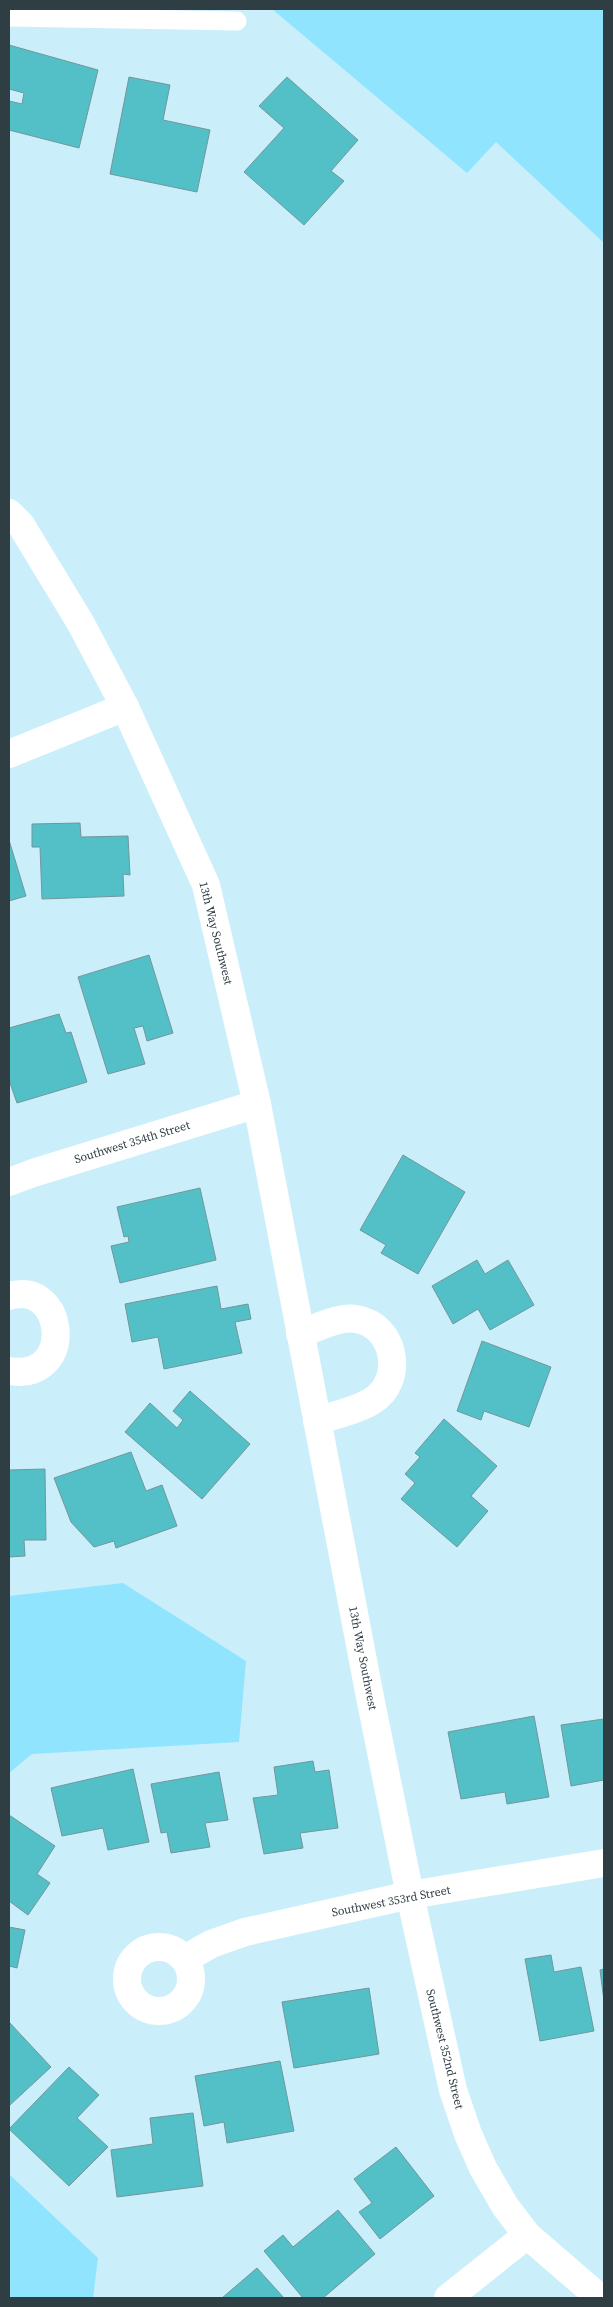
<svg xmlns="http://www.w3.org/2000/svg" width="613" height="2307" font-family="'Source Serif 4',serif">
	<rect width="100%" height="100%" fill="#caeffb"/>
	<path fill="#91e4fe" d="M272 9H604V243L496 142 467 173Z
		M123 1583 246 1661 239 1742 32 1754 9 1773V1596Z
		M9 2174 98 2258 93 2298H9Z"/>
	<path fill="#53c0c8" stroke="#71979a" d="M9 45 98 70 79 148 9 130V101L22 104 24 93 9 89Z
		M129 77 170 85 163 120 210 130 197 192 110 174Z
		M287 77 358 140 331 171 344 181 304 225 244 172 284 128 259 106Z
		M80 823 81 837 128 836 130 875 123 874 124 896 42 899 40 847H32V824Z
		M9 840 26 896 9 901Z
		M149 955 173 1033 147 1041 143 1026 134 1028 145 1064 108 1074 78 977Z
		M59 1014 66 1033 71 1032 87 1082 17 1103 9 1080V1028Z
		M403 1155 465 1192 418 1274 381 1253 386 1245 360 1230Z
		M200 1188 216 1260 120 1283 111 1246 129 1242 128 1236 124 1237 117 1207Z
		M477 1260 485 1274 508 1260 534 1305 490 1330 478 1309 453 1324 432 1286Z
		M217 1286 221 1309 248 1304 251 1319 235 1322 242 1353 164 1369 158 1337 132 1342 125 1304Z
		M482 1341 551 1367 529 1427 484 1411 481 1420 457 1411Z
		M190 1391 250 1444 202 1499 125 1432 150 1403 177 1428 183 1420 173 1411Z
		M444 1419 497 1466 471 1496 488 1511 457 1547 401 1499 415 1483 405 1474 420 1457 415 1453Z
		M131 1452 146 1491 162 1485 177 1526 116 1548 114 1541 94 1547 71 1522 54 1478Z
		M45 1469 46 1540H24L25 1556 9 1557V1470Z
		M534 1716 549 1797 507 1804 505 1792 461 1799 448 1732Z
		M604 1719V1780L571 1786 561 1725Z
		M313 1761 315 1772 329 1770 338 1828 300 1833 303 1848 264 1854 253 1798 278 1795 274 1767Z
		M133 1769 149 1842 108 1850 103 1828 62 1836 51 1788Z
		M219 1772 228 1820 205 1823 210 1847 171 1853 167 1832 161 1833 151 1784Z
		M9 1815 55 1846 37 1874 50 1883 28 1915 9 1901Z
		M9 1927 25 1930 17 1968 9 1966Z
		M551 1955 554 1972 581 1967 594 2031 540 2041 525 1959Z
		M604 1969V2001L600 1970Z
		M369 1988 379 2054 294 2068 282 2002Z
		M9 2022 51 2067 10 2105 9 2104Z
		M280 2061 294 2131 227 2143 224 2122 204 2126 195 2076Z
		M69 2067 99 2095 77 2118 108 2147 69 2186 9 2129Z
		M193 2113 203 2186 117 2197 111 2150 153 2144 150 2118Z
		M396 2147 434 2196 380 2239 359 2212 372 2203 354 2179Z
		M338 2210 375 2254 323 2298H303L264 2251 283 2235 293 2247Z
		M257 2268 284 2298H222Z"/>
	<g fill="none" stroke-linecap="round" stroke-linejoin="round">
		<path stroke="#fff" stroke-width="19" d="M9 17 237 21"/>
		<path stroke="#fff" stroke-width="28" d="M9 754 125 707
			M9 1182 33 1173 257 1104
			M9 1296C65 1278 77 1382 9 1371
			M300 1334C317 1328 338 1316 356 1319 396 1325 405 1381 372 1401 356 1411 334 1415 317 1421
			M127 1979a32 32 0 1 1 64 0a32 32 0 1 1-64 0Z
			M185 1959 211 1944 245 1932 410 1895 604 1863
			M448 2298 527 2235"/>
		<path stroke="#fff" stroke-width="28" d="M9 513 21 525 80 622 125 707 206 885 257 1104 369 1692 410 1895 453 2090 468 2134 483 2168 505 2206 527 2235 600 2298"/>
	</g>
	<g text-anchor="middle" stroke-width="4" stroke-linejoin="round" paint-order="stroke">
		<g font-size="12" fill="#2f3e43" stroke="#fff">
			<text transform="translate(216 933) rotate(76)" y="4">13th Way Southwest</text>
			<text transform="translate(132 1142) rotate(-17)" y="4">Southwest 354th Street</text>
			<text transform="translate(363 1658) rotate(79)" y="4">13th Way Southwest</text>
			<text transform="translate(391 1901) rotate(-11)" y="4">Southwest 353rd Street</text>
			<text transform="translate(445 2049) rotate(76)" y="4">Southwest 352nd Street</text>
		</g>
	</g>
	<rect width="613" height="2307" fill="none" stroke="#2f3e43" stroke-width="20"/>
</svg>
